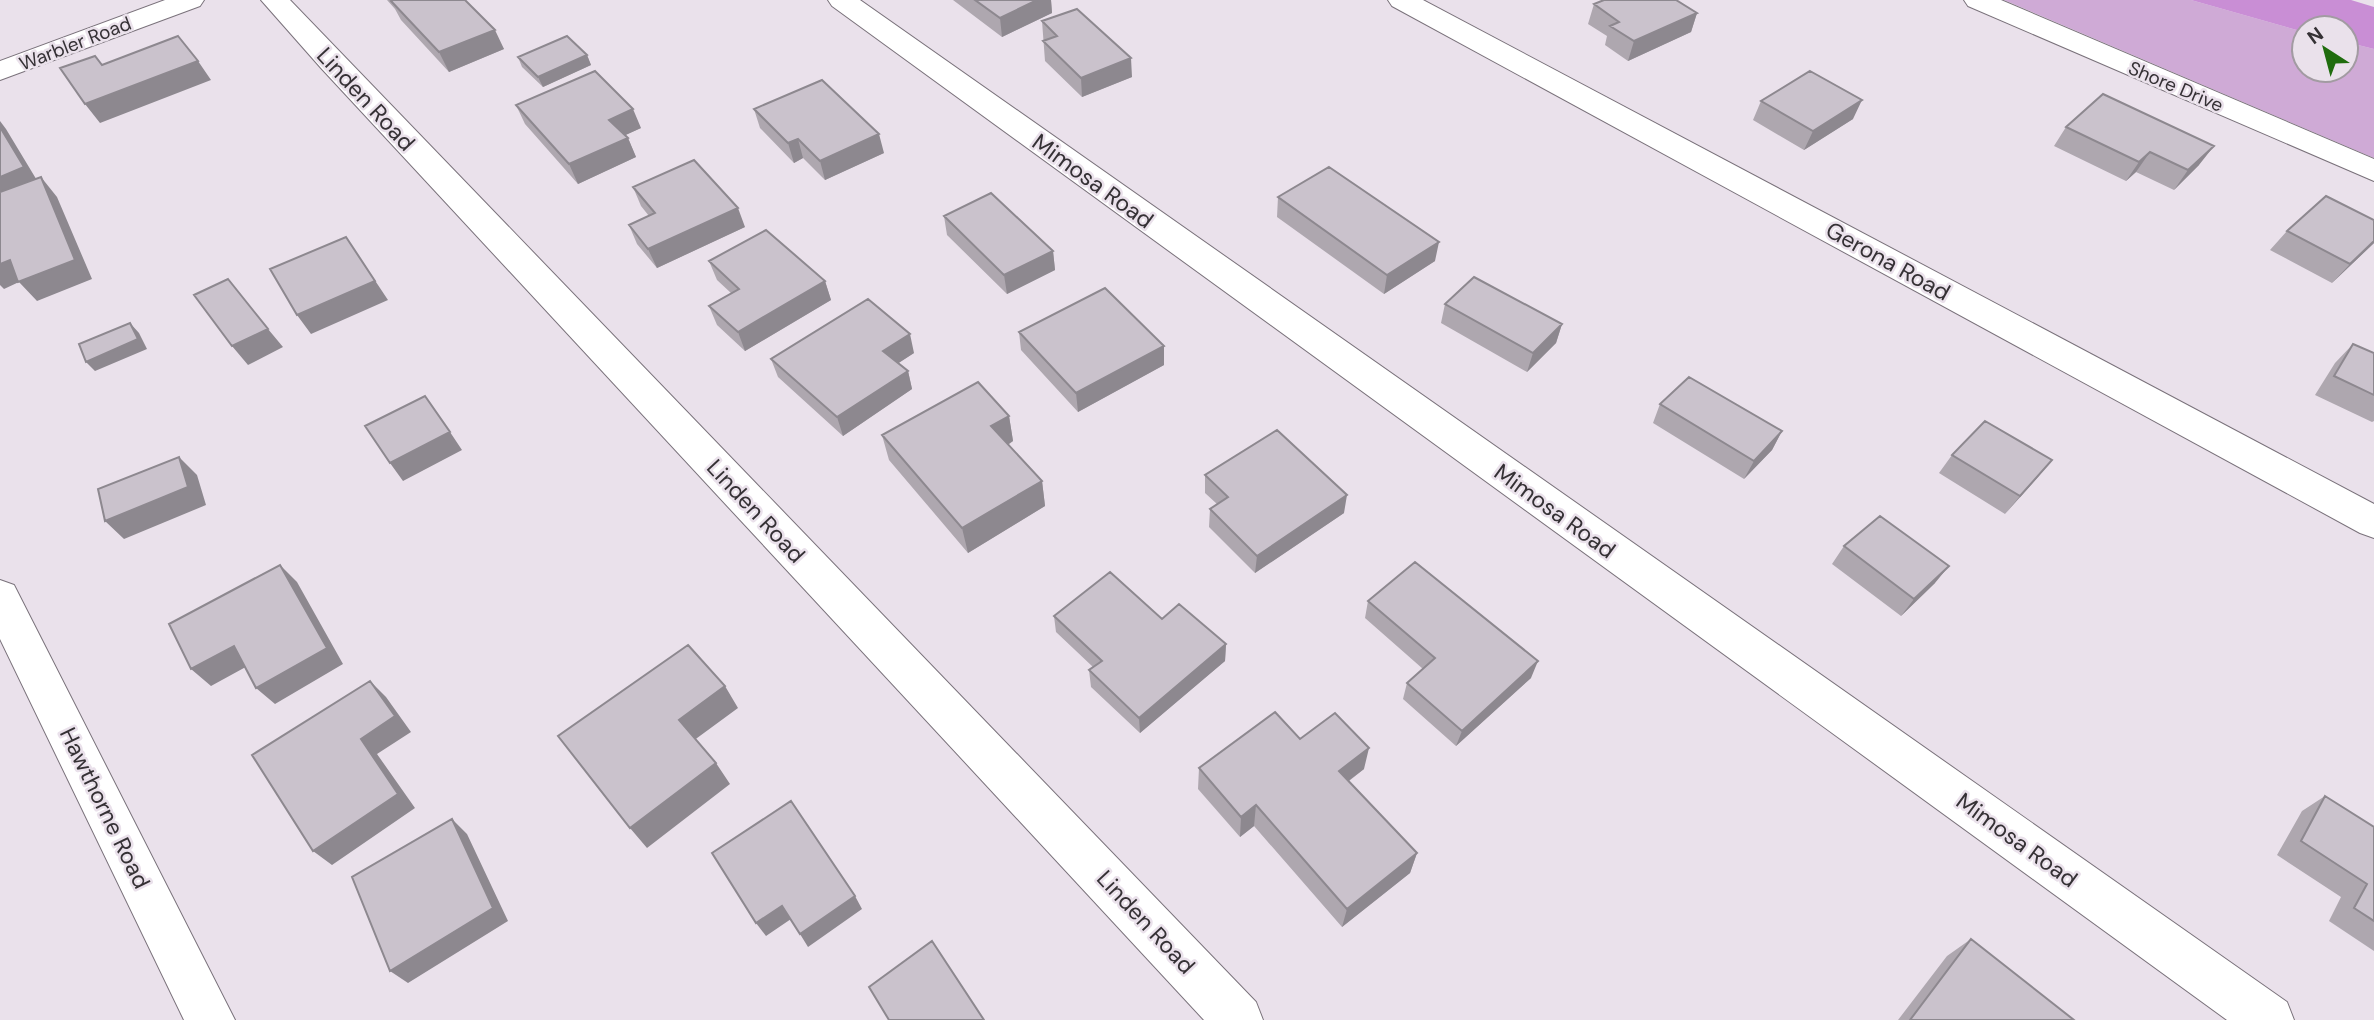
<svg xmlns="http://www.w3.org/2000/svg" width="2374" height="1020" font-family="'DM Sans',sans-serif">
	<rect width="100%" height="100%" fill="#eae1eb"/>
	<path fill="#cfaad6" d="M2004 0H2191L2304 32V70H2346V42L2374 49V158Z"/>
	<path fill="#c98ed5" d="M2191 0H2351L2374 7V49L2346 42V28H2304V32Z"/>
	<g fill="none" stroke-linecap="round" stroke-linejoin="round">
		<g stroke="#7a727b" stroke-width="2">
			<path id="minor" d="M165 0H204L200 6 0 80V61Z
				M261 0H290L1256 1002 1263 1020H1204L321 68Z
				M828 0H860L2287 1002 2294 1020H2227L832 6Z
				M1388 0H1423L2374 504V538L2360 533 1392 6Z
				M1964 0H2001L2374 159V181L1968 6Z
				M0 580 14 585 235 1020H184L0 639Z"/>
		</g>
		<use href="#minor" fill="#fff" fill-rule="evenodd"/>
	</g>
	<path fill="#aea7af" d="M387 0H465L504 49 449 72 401 20 395 9Z
		M953 0H1051L1052 13 1002 37Z
		M1594 4 1697 13 1691 32 1628 61 1605 45 1607 36 1588 24Z
		M1042 21 1132 77 1082 97 1045 61Z
		M587 55 591 65 543 87 522 67 518 57Z
		M1761 101 1853 119 1804 150 1753 120Z
		M516 105 641 128 625 135 628 138 636 157 578 184 525 124Z
		M754 109 884 153 825 180 803 158 794 163 760 128Z
		M2066 127 2199 165 2174 190 2136 172 2126 181 2054 146Z
		M633 187 745 227 657 268 637 244 629 225 649 216 641 206Z
		M1278 197 1435 261 1384 294 1277 217Z
		M944 216 1053 251 1055 270 1007 294 947 235Z
		M2287 231 2374 243 2332 283 2270 250Z
		M709 261 825 281 831 300 745 351 717 325 709 306 731 293 717 280Z
		M1445 304 1562 324 1556 343 1527 372 1441 323Z
		M1019 332 1164 365 1078 412 1021 350Z
		M2353 344 2374 353V421L2372 422 2315 395 2335 363Z
		M914 353 898 363 908 371 912 389 843 436 778 377 771 359Z
		M1660 404 1782 431 1772 450 1744 479 1653 423Z
		M1009 416 1013 441 1008 445 1042 481 1045 506 968 553 889 460 882 435Z
		M1952 455 2052 460 2005 514 1939 473Z
		M1205 475 1344 513 1255 573 1209 527 1210 509 1217 504 1205 493Z
		M1844 546 1935 583 1901 616 1832 564Z
		M1368 601 1531 678 1456 746 1403 699 1407 683 1423 669 1365 618Z
		M1054 616 1162 619 1226 644 1225 661 1140 733 1091 687 1089 670 1093 667 1056 632Z
		M1300 739 1364 769 1349 781 1417 853 1410 873 1342 927 1254 826 1240 837 1198 789 1199 768Z
		M2325 796 2374 827V951L2329 921 2341 897 2277 855 2302 811Z
		M1971 939 2074 1020H1898L1947 956Z"/>
	<path fill="#8d888f" d="M1037 0H1051L1052 13 1002 37 1000 18Z
		M1697 13 1691 32 1628 61 1634 41Z
		M495 30 504 49 449 72 439 52Z
		M587 55 591 65 543 87 538 77Z
		M1131 58 1132 77 1082 97 1081 78Z
		M198 61 211 80 100 123 85 104Z
		M1862 100 1853 119 1804 150 1813 131Z
		M633 109 641 128 617 139 609 120Z
		M0 121 6 129 41 187 0 203Z
		M879 134 884 153 825 180 820 161Z
		M628 138 636 157 578 184 569 164Z
		M798 139 803 158 794 163 788 143Z
		M2214 146 2199 165 2174 190 2188 170Z
		M2150 152 2136 172 2126 181 2139 162Z
		M41 177 57 197 92 279 37 301 19 282 4 289 0 285V264Z
		M738 208 745 227 657 268 648 249Z
		M346 237 388 300 311 334 297 315Z
		M2374 241V243L2332 283 2350 264Z
		M1439 242 1435 261 1384 294 1387 275Z
		M1053 251 1055 270 1007 294 1004 275Z
		M825 281 831 300 745 351 738 332Z
		M130 323 139 333 147 349 95 371 86 362Z
		M1562 324 1556 343 1527 372 1533 353Z
		M268 329 283 347 248 365 232 346Z
		M910 334 914 353 888 370 883 351Z
		M1164 346V365L1078 412 1076 393Z
		M908 371 912 389 843 436 837 417Z
		M1009 416 1013 441 996 452 991 426Z
		M1782 431 1772 450 1744 479 1754 461Z
		M450 432 462 450 403 481 390 463Z
		M179 457 197 475 206 505 124 539 105 521Z
		M2052 460 2037 478 2005 514 2020 496Z
		M1042 481 1045 506 968 553 962 528Z
		M1347 495 1344 513 1255 573 1257 556Z
		M280 565 297 582 343 664 275 704 256 688Z
		M1949 566 1935 583 1901 616 1914 599Z
		M1226 644 1225 661 1140 733 1139 718Z
		M234 646 253 663 211 686 191 669Z
		M1538 661 1531 678 1456 746 1462 731Z
		M370 681 386 697 411 732 377 754 415 808 332 865 313 851 361 739Z
		M725 686 738 708 693 741 679 720Z
		M1369 748 1364 769 1335 791 1339 771Z
		M716 763 730 784 647 848 630 828Z
		M1256 805 1254 826 1240 837 1241 817Z
		M452 819 467 834 508 921 408 983 390 971Z
		M1417 853 1410 873 1342 927 1347 909Z
		M855 896 862 909 808 947 800 934Z
		M782 906 791 919 766 936 756 923Z"/>
	<path fill="#cac2cc" stroke="#8d888f" stroke-width="2" d="M393 0H465L495 30 439 52 391 1Z
		M975 0H1037L1000 18Z
		M1604 0H1676L1697 13 1634 41 1610 26 1619 22 1594 4Z
		M1077 9 1131 58 1081 78 1043 41 1057 36 1042 21Z
		M178 36 198 61 85 104 60 68 95 56 102 65Z
		M567 36 587 55 538 77 518 57Z
		M595 71 633 109 609 120 628 138 569 164 516 105Z
		M1810 71 1862 100 1813 131 1761 101Z
		M822 80 879 134 820 161 798 139 788 143 754 109Z
		M2103 94 2214 146 2188 170 2150 152 2139 162 2066 127Z
		M0 127 24 167 0 177Z
		M694 160 738 208 648 249 629 225 655 213 633 187Z
		M1329 167 1439 242 1387 275 1278 197Z
		M41 177 75 260 18 282 10 260 0 264V192Z
		M991 193 1053 251 1004 275 944 216Z
		M2326 196 2374 220V241L2350 264 2287 231Z
		M766 230 825 281 738 332 709 306 739 289 709 261Z
		M346 237 375 281 297 315 270 269Z
		M1474 277 1562 324 1533 353 1445 304Z
		M228 279 268 329 232 346 194 295Z
		M1105 288 1164 346 1076 393 1019 332Z
		M868 299 910 334 883 351 908 371 837 417 771 359Z
		M130 323 138 339 86 362 79 344Z
		M2353 344 2374 353V395L2334 376Z
		M1689 377 1782 431 1754 461 1660 404Z
		M978 382 1009 416 991 426 1042 481 962 528 882 435Z
		M425 396 450 432 390 463 365 426Z
		M1985 421 2052 460 2020 496 1952 455Z
		M1277 430 1347 495 1257 556 1210 509 1228 497 1205 475Z
		M179 457 188 487 105 521 98 489Z
		M1880 516 1949 566 1914 599 1844 546Z
		M1415 562 1538 661 1462 731 1407 683 1435 658 1368 601Z
		M280 565 327 648 256 688 234 646 191 669 169 624Z
		M1110 572 1162 619 1179 604 1226 644 1139 718 1089 670 1102 661 1054 616Z
		M688 645 725 686 679 720 716 763 630 828 558 736Z
		M370 681 395 716 361 739 398 794 313 851 252 755Z
		M1275 712 1300 739 1335 713 1369 748 1339 771 1417 853 1347 909 1256 805 1241 817 1199 768Z
		M2325 796 2374 827V921L2354 908 2367 884 2301 841Z
		M791 801 855 896 800 934 782 906 756 923 712 853Z
		M452 819 493 908 390 971 352 877Z
		M1971 939 2074 1020H1910Z
		M932 941 984 1020H889L869 987Z"/>
	<g text-anchor="middle" stroke-width="5" stroke-linejoin="round" paint-order="stroke">
		<g font-size="19" fill="#353135" stroke="#eae1eb">
			<text transform="translate(75 43) rotate(-21)" y="7">Warbler Road</text>
			<text transform="translate(2176 86) rotate(23)" y="7">Shore Drive</text>
		</g>
		<g font-size="23" fill="#353135" stroke="#eae1eb">
			<text transform="translate(366 99) rotate(47)" y="8">Linden Road</text>
			<text transform="translate(1093 181) rotate(36)" y="8">Mimosa Road</text>
			<text transform="translate(1888 261) rotate(29)" y="8">Gerona Road</text>
			<text transform="translate(756 511) rotate(47)" y="8">Linden Road</text>
			<text transform="translate(1555 511) rotate(36)" y="8">Mimosa Road</text>
			<text transform="translate(105 808) rotate(64)" y="8">Hawthorne Road</text>
			<text transform="translate(2017 840) rotate(36)" y="8">Mimosa Road</text>
			<text transform="translate(1146 922) rotate(47)" y="8">Linden Road</text>
		</g>
	</g>
	<g transform="translate(2325 49) rotate(324)"><circle r="33" fill="#eae1eb" stroke="#a29ba2" stroke-width="2"/>
	<path d="M0-5L12 26L0 18L-12 26Z" fill="#206c0e"/>
	<text y="-10" font-size="19" font-weight="bold" text-anchor="middle" fill="#353135">N</text>
	</g>
</svg>
